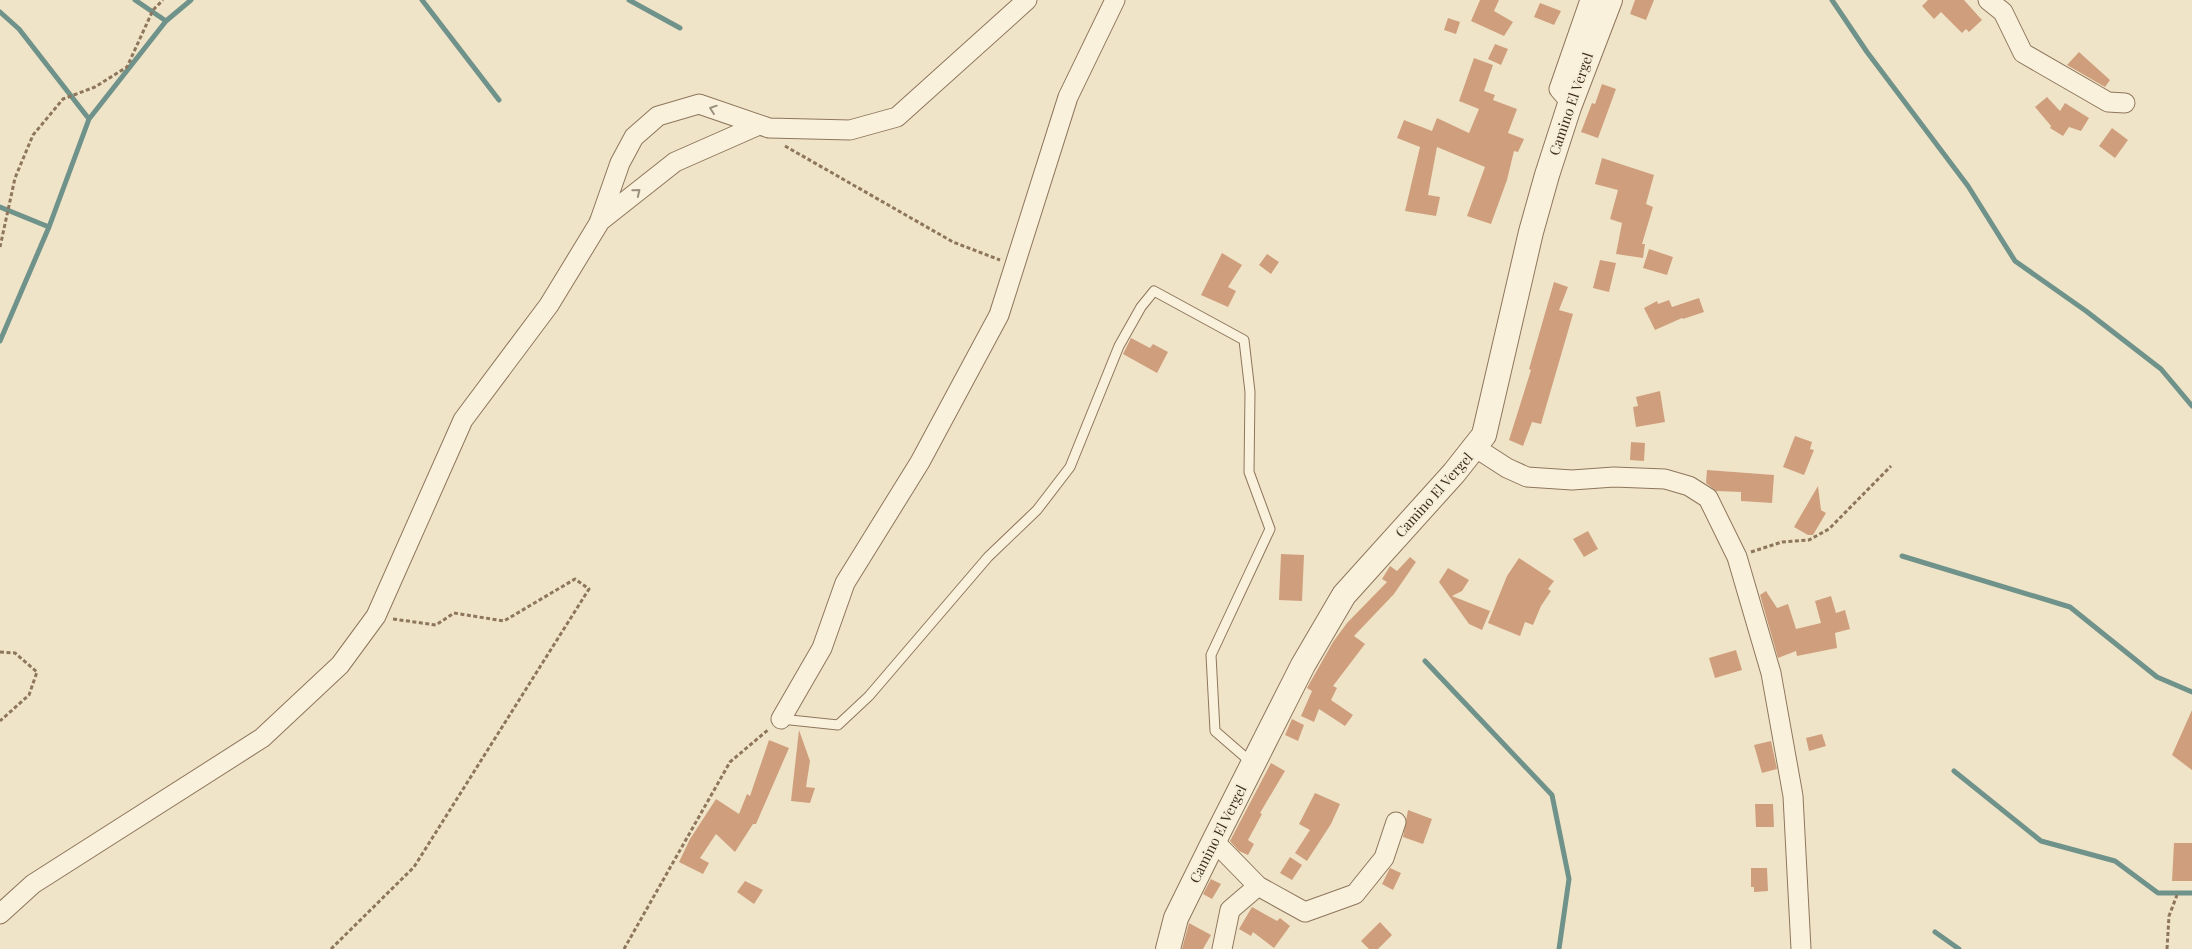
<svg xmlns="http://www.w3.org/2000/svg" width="2192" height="949" font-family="'Playfair Display',serif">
	<rect width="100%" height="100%" fill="#f0e4c8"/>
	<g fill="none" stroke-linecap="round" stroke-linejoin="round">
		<path stroke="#6f938a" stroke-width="5" d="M135 0 166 21
			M422 0 499 100
			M629 0 680 28
			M1832 0 1867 52 1968 186 2015 261 2086 311 2161 369 2192 406
			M0 12 19 29 89 119
			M0 207 49 227
			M0 341 49 227 89 119 166 21 191 0
			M1902 556 2070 607 2157 677 2192 692
			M1425 661 1552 795 1569 879 1559 949
			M1954 771 2041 841 2115 861 2158 893H2192
			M1935 932 1959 949"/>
	</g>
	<path fill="#cf9f7d" d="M1480 0H1499L1494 11 1513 22 1504 36 1471 21Z
		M1635 0H1654L1646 20 1630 14Z
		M1928 0H1964L1982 20 1969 32 1966 29 1962 33 1941 12 1934 19 1922 6Z
		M1540 3 1561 11 1554 25 1534 17Z
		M1448 18 1460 22 1456 34 1444 30Z
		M1495 44 1508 49 1501 65 1488 59Z
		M2079 52 2110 80 2105 87 2067 65Z
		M1474 58 1493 65 1484 91 1495 95 1493 100 1517 109 1508 133 1524 139 1518 152 1514 151 1507 180 1491 224 1467 216 1485 167 1437 147 1428 195 1440 197 1436 216 1405 211 1420 147 1397 138 1404 120 1432 131 1437 118 1469 133 1479 109 1459 101Z
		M1602 84 1616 89 1598 138 1581 132 1592 103 1595 104Z
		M2047 97 2060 111 2065 103 2089 118 2081 131 2069 127 2063 136 2050 128 2051 126 2035 107Z
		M2112 128 2128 140 2115 158 2099 146Z
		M1602 158 1654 175 1646 204 1653 207 1642 244H1645L1643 258 1616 254 1622 223 1610 219 1618 190 1595 184Z
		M1649 249 1673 257 1667 275 1643 268Z
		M1222 253 1242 265 1228 287 1236 291 1228 307 1201 295Z
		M1267 254 1279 262 1271 274 1259 265Z
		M1600 260 1616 263 1609 292 1593 288Z
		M1554 282 1568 287 1559 310 1573 314 1541 424 1532 422 1523 446 1509 440 1531 370 1529 369Z
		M1699 298 1704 312 1683 319 1682 318 1655 330 1644 308 1657 301 1658 304 1669 300 1672 307Z
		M1131 338 1150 348 1153 344 1168 352 1157 373 1123 354Z
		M1660 391 1665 422 1636 427 1633 407 1638 406 1636 397Z
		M1795 436 1812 442 1810 449 1814 450 1804 475 1783 467Z
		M1631 442 1645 443 1644 461 1630 460Z
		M1707 470 1774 475 1772 503 1741 501V492L1716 491 1706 483Z
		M1818 486 1821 510 1826 513 1813 535H1808L1794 527Z
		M1588 531 1598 549 1584 557 1573 539Z
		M1281 554 1304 555 1302 601 1279 600Z
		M1410 557 1416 562 1394 594 1354 636 1365 644 1333 686 1337 688 1331 700 1353 715 1345 726 1319 709 1314 722 1301 716 1312 691 1307 688 1333 642 1347 623 1387 582 1382 579 1390 566 1397 571Z
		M1519 558 1554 581 1548 589 1551 591 1541 606 1533 625 1525 622 1520 636 1488 623 1507 576Z
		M1448 568 1469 580 1462 591 1452 596 1490 611 1482 630 1469 624 1439 582Z
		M1766 591 1777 608 1788 604 1796 629 1821 623 1815 601 1831 596 1836 613 1845 610 1850 629 1835 633 1837 648 1797 656 1796 651 1778 658 1760 595Z
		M1736 650 1742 670 1715 678 1709 658Z
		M2192 710V770L2172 755Z
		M1292 719 1304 725 1298 741 1285 735Z
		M799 730 810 761 806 787 815 788 810 803 791 801Z
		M1822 734 1826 746 1809 751 1806 738Z
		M769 740 789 748 756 824H753L735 852 716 834 700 858 709 863 703 874 679 862 690 839 716 799 739 814 747 794 750 796Z
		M1771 741 1777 769 1762 773 1754 745Z
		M1271 763 1285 771 1260 813 1262 814 1248 840 1254 844 1248 855 1239 851 1230 841Z
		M1315 793 1340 804 1331 824 1307 861 1295 853 1310 830 1299 824Z
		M1755 804H1773L1774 827H1756Z
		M1408 810 1432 819 1423 844 1403 837Z
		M2174 843H2192V881H2172Z
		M1290 857 1302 865 1292 880 1280 873Z
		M1390 868 1401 873 1393 890 1382 884Z
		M1751 868H1767L1768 891 1754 892V887H1751Z
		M1211 879 1221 884 1212 899 1203 894Z
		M745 881 763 890 754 904 737 892Z
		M1252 907 1277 921 1280 918 1290 926 1274 948 1253 932 1251 936 1239 929Z
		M1380 922 1392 935 1378 949H1369L1361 941Z
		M1189 923 1211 935 1203 949H1182Z"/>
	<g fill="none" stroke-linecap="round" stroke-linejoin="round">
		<g stroke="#8d765c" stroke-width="11">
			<path id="service" d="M781 719 838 725 869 696 988 557 1037 510 1070 467 1119 346 1141 307 1154 291 1244 340 1250 392 1249 472 1270 529 1211 655 1215 731 1253 764"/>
		</g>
		<g stroke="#8d765c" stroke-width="21">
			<path id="minor" d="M1988 0 2003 12 2023 53 2108 102 2125 103
				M1571 103 1559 89 1590 0
				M599 222 675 162 759 125
				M1476 448 1507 468 1527 477 1572 480 1614 477 1665 479 1689 486 1708 498 1737 557 1771 673 1793 796 1801 949
				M781 719 822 648 845 583 920 462 999 315 1068 97 1115 0
				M1214 841 1258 886 1230 910 1222 949
				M1258 886 1305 912 1355 894 1384 858 1396 822
				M0 914 33 884 262 738 340 665 376 616 463 420 549 305 599 223 620 163 634 137 658 116 699 104 769 128 850 130 897 117 1027 0"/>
		</g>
		<g stroke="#8d765c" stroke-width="26">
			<path id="tertiary" d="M1168 949 1176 918 1214 841 1303 665 1344 595 1454 473 1484 435 1531 232 1547 175 1569 107 1610 0"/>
		</g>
		<path stroke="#8d765c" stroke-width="3" stroke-dasharray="4 2.5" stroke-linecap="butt" d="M785 146 953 242 1000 260
			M0 247 15 178 33 135 63 99 95 87 127 67 153 10 163 0
			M1751 552 1782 542 1809 540 1829 529 1891 466
			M0 652 15 653 37 672 29 695 0 721
			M331 949 414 867 589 589 575 579 504 621 454 613 436 625 393 619
			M624 949 730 762 769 729
			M2167 949 2169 916 2177 895"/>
		<use href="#service" stroke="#faf1dc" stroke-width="9"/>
		<use href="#minor" stroke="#faf1dc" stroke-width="19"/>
		<use href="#tertiary" stroke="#faf1dc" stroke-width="24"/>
	</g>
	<defs><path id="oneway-chevron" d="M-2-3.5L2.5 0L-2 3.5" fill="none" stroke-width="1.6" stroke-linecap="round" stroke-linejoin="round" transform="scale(1.25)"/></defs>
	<g stroke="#9c907e">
		<use href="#oneway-chevron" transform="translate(713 109) rotate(-161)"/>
		<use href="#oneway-chevron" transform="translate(637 192) rotate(-39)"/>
	</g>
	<g text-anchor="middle" stroke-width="4" stroke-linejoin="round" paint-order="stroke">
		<g font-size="14" fill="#3d2e20" stroke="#f7eed8">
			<text transform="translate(1571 104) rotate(-71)" y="5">Camino El Vergel</text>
			<text transform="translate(1434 495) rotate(-48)" y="5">Camino El Vergel</text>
			<text transform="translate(1218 834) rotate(-63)" y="5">Camino El Vergel</text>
		</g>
	</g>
</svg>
